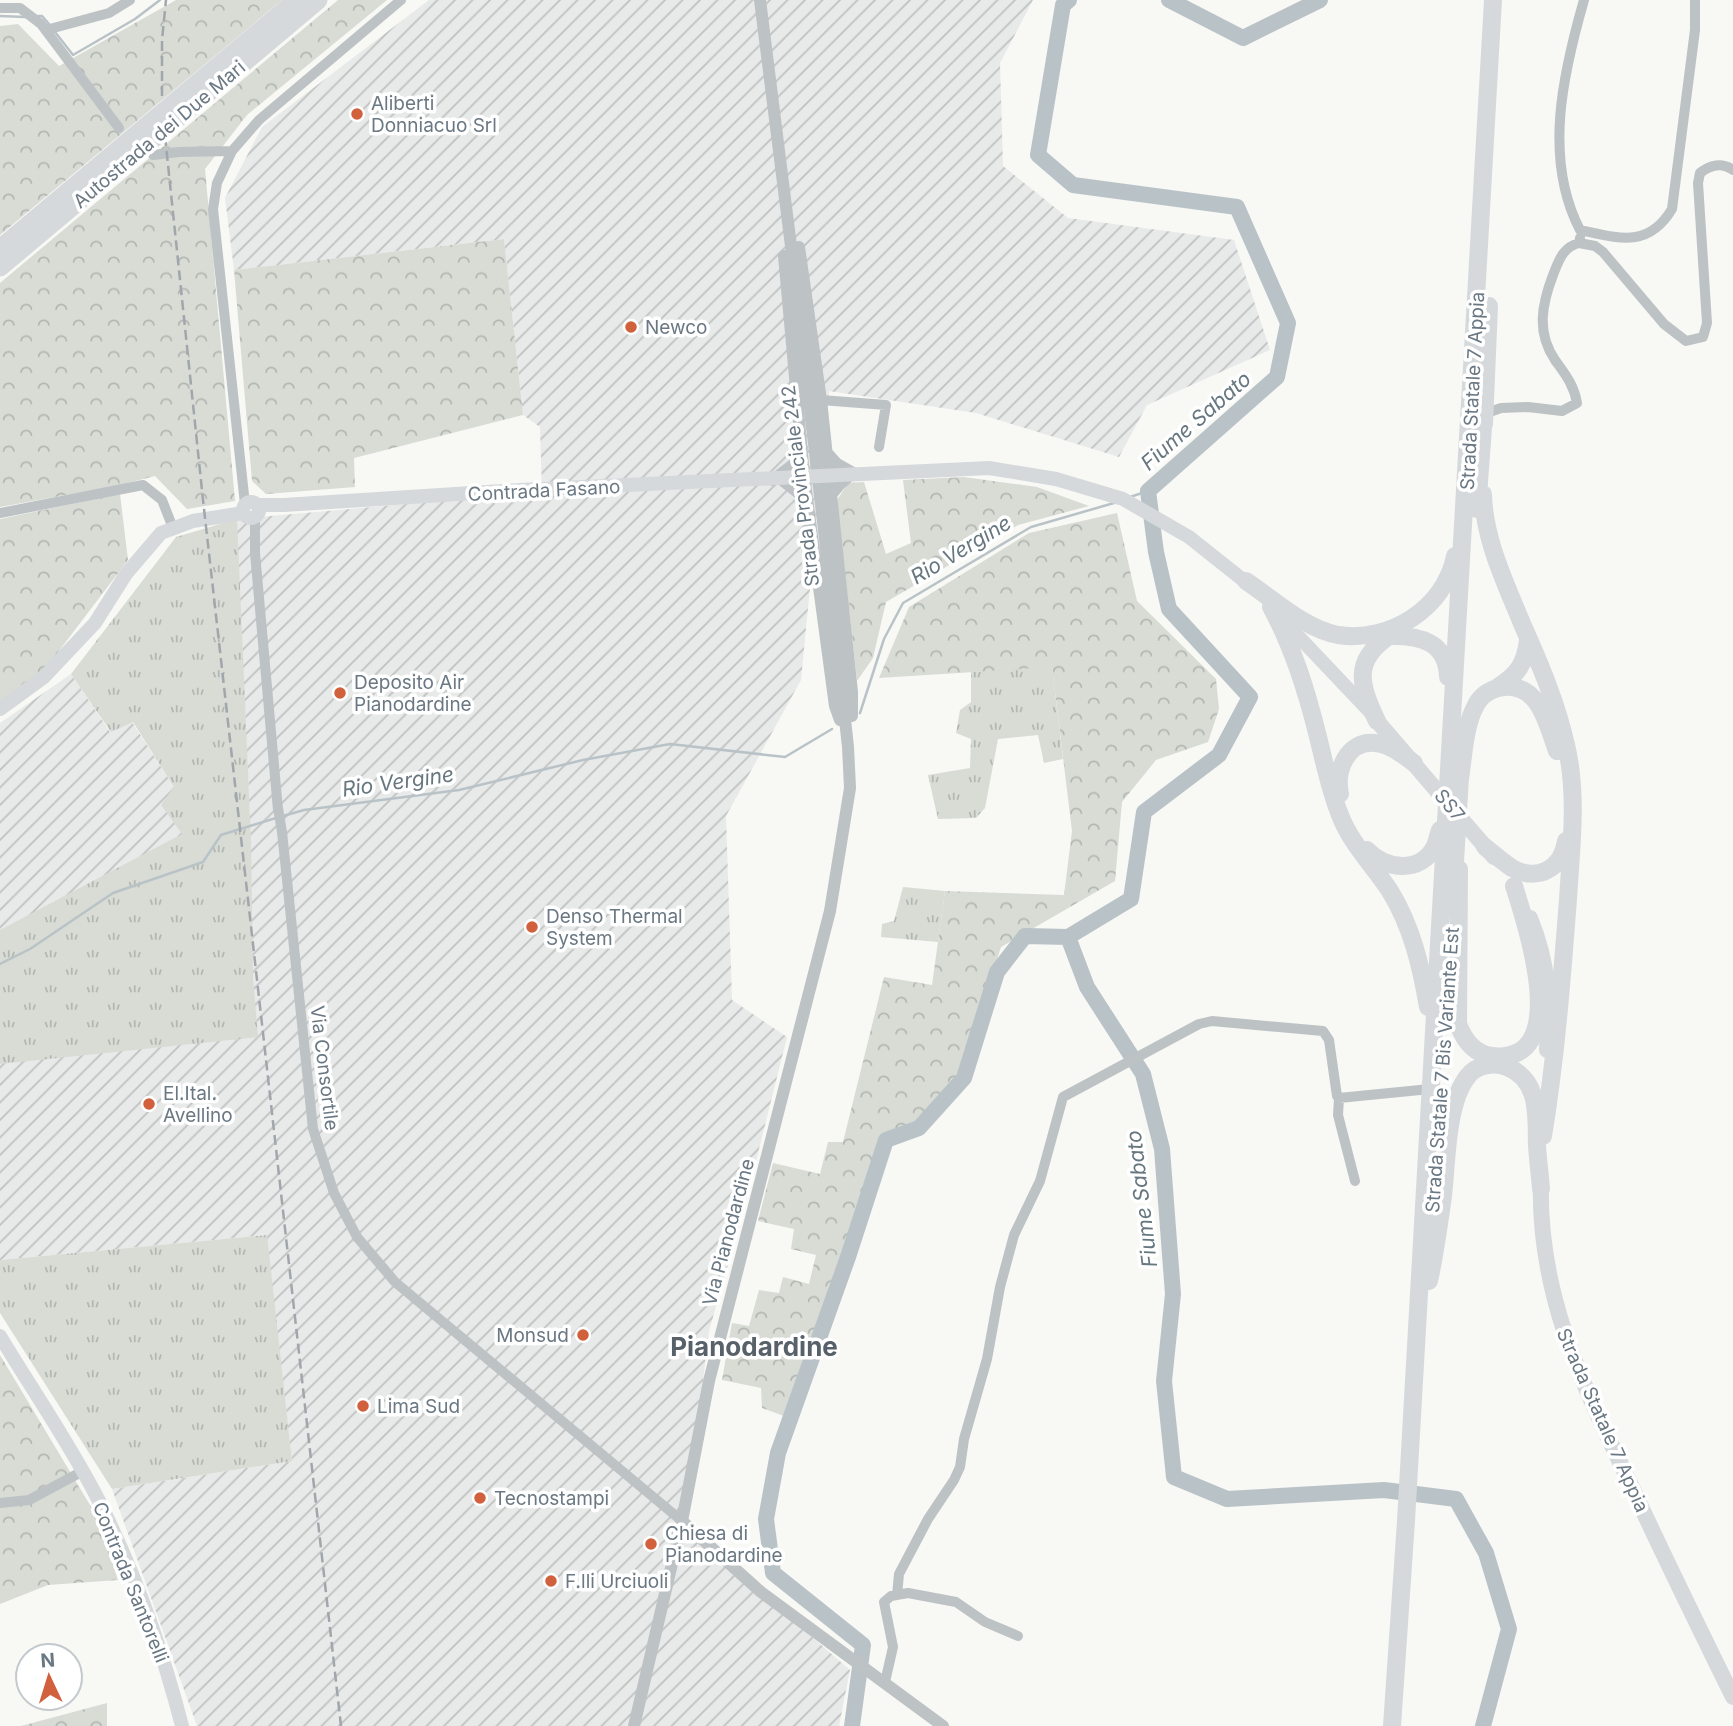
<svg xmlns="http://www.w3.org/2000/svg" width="1733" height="1726" font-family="Inter,sans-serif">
	<defs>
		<pattern id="industrial-furrows" width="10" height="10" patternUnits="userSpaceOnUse" patternTransform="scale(1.75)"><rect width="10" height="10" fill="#e8e9e9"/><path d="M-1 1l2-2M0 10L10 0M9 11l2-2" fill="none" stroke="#c0c2c2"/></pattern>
		<pattern id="grass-tufts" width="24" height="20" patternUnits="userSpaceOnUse" patternTransform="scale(1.75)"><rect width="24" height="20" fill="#d8dcd5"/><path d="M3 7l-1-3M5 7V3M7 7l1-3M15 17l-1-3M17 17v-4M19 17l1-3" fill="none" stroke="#b3b7b2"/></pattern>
		<pattern id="forest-crowns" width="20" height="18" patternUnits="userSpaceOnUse" patternTransform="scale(1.75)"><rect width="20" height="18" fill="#d8dcd5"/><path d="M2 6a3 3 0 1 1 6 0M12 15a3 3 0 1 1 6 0" fill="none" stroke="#b3b7b2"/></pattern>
	</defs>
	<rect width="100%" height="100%" fill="#f8f8f5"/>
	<path fill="url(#industrial-furrows)" d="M429 0H1033L1000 63 1003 166 1068 218 1234 240 1270 350 1147 405 1119 457 976 413 829 391 801 680 726 816 732 1000 787 1037 744 1209 709 1331 685 1527 850 1670 839 1726H197L112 1489 292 1461 266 1235 0 1260V723L71 674 110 732 132 722 174 787 250 820 236 519 542 492 540 427 523 415 504 239 234 270 225 198 262 127Z"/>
	<path fill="url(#grass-tufts)" d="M237 519 251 840 253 978 258 1037 0 1064V930L182 834 161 805 174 787 133 722 111 732 71 674 176 537Z
		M1052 666 1063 759 1044 763 1038 735 998 739 985 808 976 818 938 819 928 775 970 768 971 739 956 733 960 710 971 702V672Z
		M903 887 945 891 938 942 881 937 882 924 894 921Z
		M267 1235 292 1461 112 1489 0 1313V1260Z"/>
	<path fill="url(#forest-crowns)" d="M176 0H282L0 235V26L18 24 59 66Z
		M338 0H387L247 115 205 169 235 501 187 509 155 476 116 486 0 507V283Z
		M504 239 523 415 354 458 355 487 266 494 252 481 234 270Z
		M964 477 1037 487 1089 506 1018 525 886 602 873 658 857 681 837 500 848 483 864 482 886 554 911 543 903 480Z
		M120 494 128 560 46 668 0 701V519Z
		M1117 513 1137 601 1216 679 1219 709 1208 742 1156 760 1122 802 1115 881 1001 947 960 1076 921 1120 884 1136 784 1416 762 1408 761 1388 722 1380 732 1323 749 1326 759 1290 779 1293 783 1277 809 1284 816 1255 791 1249 794 1229 758 1221 773 1163 820 1174 828 1142H843L884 977 932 985 945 891 1064 895 1072 831 1052 667 879 678 909 607 1029 533Z
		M0 1355 99 1520 118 1580 48 1585 0 1604Z
		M107 1703V1726H21Z"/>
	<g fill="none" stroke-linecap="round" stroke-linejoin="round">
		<path stroke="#b9c3c7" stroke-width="2.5" d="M0 16 25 17
			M38 16H42L49 24
			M55 32 73 55 135 19 160 0
			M1130 497 1148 491
			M860 713 884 639 903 603 1031 527 1114 503
			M283 816 304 810 459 790 583 760 670 744 785 757 832 729
			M0 964 30 949 113 893 203 862 221 835 276 818"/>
		<path stroke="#b9c3c7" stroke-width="16" d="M1069 0 1063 5 1038 155 1073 185 1237 207 1288 323 1277 377 1148 491 1156 552 1169 609 1250 697 1219 755 1144 812 1131 899 1068 937 1087 987 1143 1074 1162 1149 1173 1294 1164 1381 1174 1477 1227 1499 1384 1490 1456 1499 1486 1553 1509 1629 1483 1726
			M1169 0 1243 38 1320 0
			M852 1726 863 1645 773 1573 766 1519 778 1453 848 1257 886 1140 919 1128 964 1078 997 972 1025 936 1068 937"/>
		<path stroke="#bdc2c5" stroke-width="10" d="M1584 0C1563 73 1543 159 1580 230 1618 238 1648 249 1672 209L1695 30V0
			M0 8H20L41 24 119 128
			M46 30 109 13 130 0
			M153 155 179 152 232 151
			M1579 243 1595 246 1603 252 1664 324 1686 341 1703 337 1707 323 1698 183 1700 173C1710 165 1722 162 1733 170
			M821 400 886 405 879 447
			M1484 414 1501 408 1528 407 1562 411 1577 403C1574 385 1565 374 1555 360 1536 332 1542 304 1553 275 1559 260 1563 247 1579 243L1580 238
			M245 504 213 209 217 183 232 151 259 120 401 0
			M0 513 143 485 162 500 173 528
			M255 516V553L278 810V808L282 832 313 1129 334 1193 357 1237 395 1282 682 1521
			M1339 1098 1338 1115 1355 1181
			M0 1503 29 1500 83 1471
			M897 1595 899 1574 928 1519 954 1480 960 1467 964 1439 987 1359 1000 1287 1014 1235 1040 1181 1063 1097 1199 1024 1212 1021 1323 1031 1329 1040 1337 1096 1339 1098 1430 1089
			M885 1682 893 1647 884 1602 891 1596 908 1593 956 1602 985 1622 1018 1636"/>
		<path stroke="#bdc2c5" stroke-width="12" d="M799 247 821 400 852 692V716
			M784 256 804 476 835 706 840 720
			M827 453 837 464 853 473 840 484 831 495
			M781 479 800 494 808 505
			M773 480 794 464 802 448
			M682 1521 761 1592 943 1726
			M634 1726 682 1521 709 1381 830 911 850 788 848 747 833 609 794 270 760 0"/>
		<path stroke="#d5d9dc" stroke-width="14" d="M243 510a8 8 0 1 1 16 0a8 8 0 1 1-16 0Z
			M257 505H284L520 490 989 468 1056 479 1123 499 1189 537 1252 587
			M1280 617 1372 714
			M0 709 44 677 95 623 126 574 161 533 193 521 243 513
			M0 1336C33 1391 70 1444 99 1501 135 1573 162 1648 182 1726"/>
		<path stroke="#d5d9dc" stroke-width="16" d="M1377 721 1494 857
			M1530 918C1549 964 1550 1002 1547 1050
			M1541 1178C1537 1292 1581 1381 1629 1481 1663 1554 1698 1626 1733 1697"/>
		<path stroke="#d5d9dc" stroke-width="18" d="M1484 424 1489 306
			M1483 494C1484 540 1506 584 1523 626 1540 664 1557 704 1566 745 1578 794 1571 849 1568 899 1562 978 1556 1057 1543 1136
			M1477 509 1484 414
			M1246 581C1273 599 1305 629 1338 635 1390 643 1445 608 1455 556
			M1271 607C1293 647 1306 689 1317 733 1324 760 1329 788 1340 815 1351 844 1373 865 1390 891 1412 927 1421 966 1428 1007
			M1498 687C1518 674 1525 664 1528 640
			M1377 721C1360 686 1352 661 1389 636 1420 635 1447 642 1448 677
			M1459 786C1463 763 1464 727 1475 707 1480 695 1492 688 1504 687 1540 684 1547 724 1557 751
			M1340 794C1335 771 1347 740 1375 743 1390 744 1403 755 1414 763
			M1485 847C1494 854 1503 862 1512 868 1537 882 1562 869 1566 841
			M1367 850C1385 870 1421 874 1435 846 1437 841 1438 835 1440 830
			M1459 869 1458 1024C1464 1040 1474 1054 1492 1056 1574 1065 1526 924 1514 886
			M1454 879 1460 777
			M1429 1281C1435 1254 1439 1225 1443 1196 1447 1163 1446 1103 1468 1076 1476 1065 1494 1062 1507 1067 1541 1080 1536 1118 1537 1146 1538 1161 1540 1175 1541 1189
			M1392 1726 1406 1521 1493 0"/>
		<path stroke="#d5d9dc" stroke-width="19" d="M0 249 297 0
			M0 267 318 0"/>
		<path stroke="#a0a6ab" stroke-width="2.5" stroke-dasharray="10 5" stroke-linecap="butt" d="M162 96V40L166 0
			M165 136 203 500 341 1726"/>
	</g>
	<g fill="#d1603c" stroke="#fff" stroke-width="2.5">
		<circle cx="357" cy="114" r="7"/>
		<circle cx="631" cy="327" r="7"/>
		<circle cx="340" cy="693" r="7"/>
		<circle cx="532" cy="927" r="7"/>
		<circle cx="149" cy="1104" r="7"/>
		<circle cx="583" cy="1335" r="7"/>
		<circle cx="363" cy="1406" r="7"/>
		<circle cx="480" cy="1498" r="7"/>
		<circle cx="651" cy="1544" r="7"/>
		<circle cx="551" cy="1581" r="7"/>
	</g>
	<g text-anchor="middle" stroke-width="7" stroke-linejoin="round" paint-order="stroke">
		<g font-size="19" fill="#6a7883" stroke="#fff" text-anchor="start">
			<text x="371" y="110">Aliberti<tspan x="371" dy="22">Donniacuo Srl</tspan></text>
			<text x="645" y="334">Newco</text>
			<text x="354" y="689">Deposito Air<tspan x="354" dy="22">Pianodardine</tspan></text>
			<text x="546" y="923">Denso Thermal<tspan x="546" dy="22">System</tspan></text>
			<text x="163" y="1100">El.Ital.<tspan x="163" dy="22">Avellino</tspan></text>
			<text x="569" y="1342" text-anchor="end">Monsud</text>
			<text x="377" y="1413">Lima Sud</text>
			<text x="494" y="1505">Tecnostampi</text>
			<text x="665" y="1540">Chiesa di<tspan x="665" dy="22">Pianodardine</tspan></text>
			<text x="565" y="1588">F.lli Urciuoli</text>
		</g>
		<g font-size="19" fill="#6a7883" stroke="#fff">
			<text transform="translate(159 134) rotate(-40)" y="7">Autostrada dei Due Mari</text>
			<text transform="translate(1472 391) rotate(-87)" y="7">Strada Statale 7 Appia</text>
			<text transform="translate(800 486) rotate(-97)" y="7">Strada Provinciale 242</text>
			<text transform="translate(544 490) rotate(-3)" y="7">Contrada Fasano</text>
			<text transform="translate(1450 805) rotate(50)" y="7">SS7</text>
			<text transform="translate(325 1068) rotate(83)" y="7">Via Consortile</text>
			<text transform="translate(1442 1070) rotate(-86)" y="7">Strada Statale 7 Bis Variante Est</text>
			<text transform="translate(728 1232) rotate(-75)" y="7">Via Pianodardine</text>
			<text transform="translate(1603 1420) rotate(66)" y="7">Strada Statale 7 Appia</text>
			<text transform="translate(131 1582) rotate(68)" y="7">Contrada Santorelli</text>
		</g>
		<g font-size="21" font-style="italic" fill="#66777f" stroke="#fff">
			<text transform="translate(1196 421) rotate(-41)" y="7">Fiume Sabato</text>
			<text transform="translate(961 550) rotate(-31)" y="7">Rio Vergine</text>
			<text transform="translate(398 782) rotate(-8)" y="7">Rio Vergine</text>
			<text transform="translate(1142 1199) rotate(-97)" y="7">Fiume Sabato</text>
		</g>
		<g font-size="26" font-weight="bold" fill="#576169" stroke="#fff">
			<text x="754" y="1356">Pianodardine</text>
		</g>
	</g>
	<g transform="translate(49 1677) rotate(356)"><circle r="33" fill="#ffffff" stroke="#c3c9cd" stroke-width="2"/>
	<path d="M0-5L12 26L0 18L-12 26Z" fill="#d1603c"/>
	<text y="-10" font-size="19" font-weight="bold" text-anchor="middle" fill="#6a7883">N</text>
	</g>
</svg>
